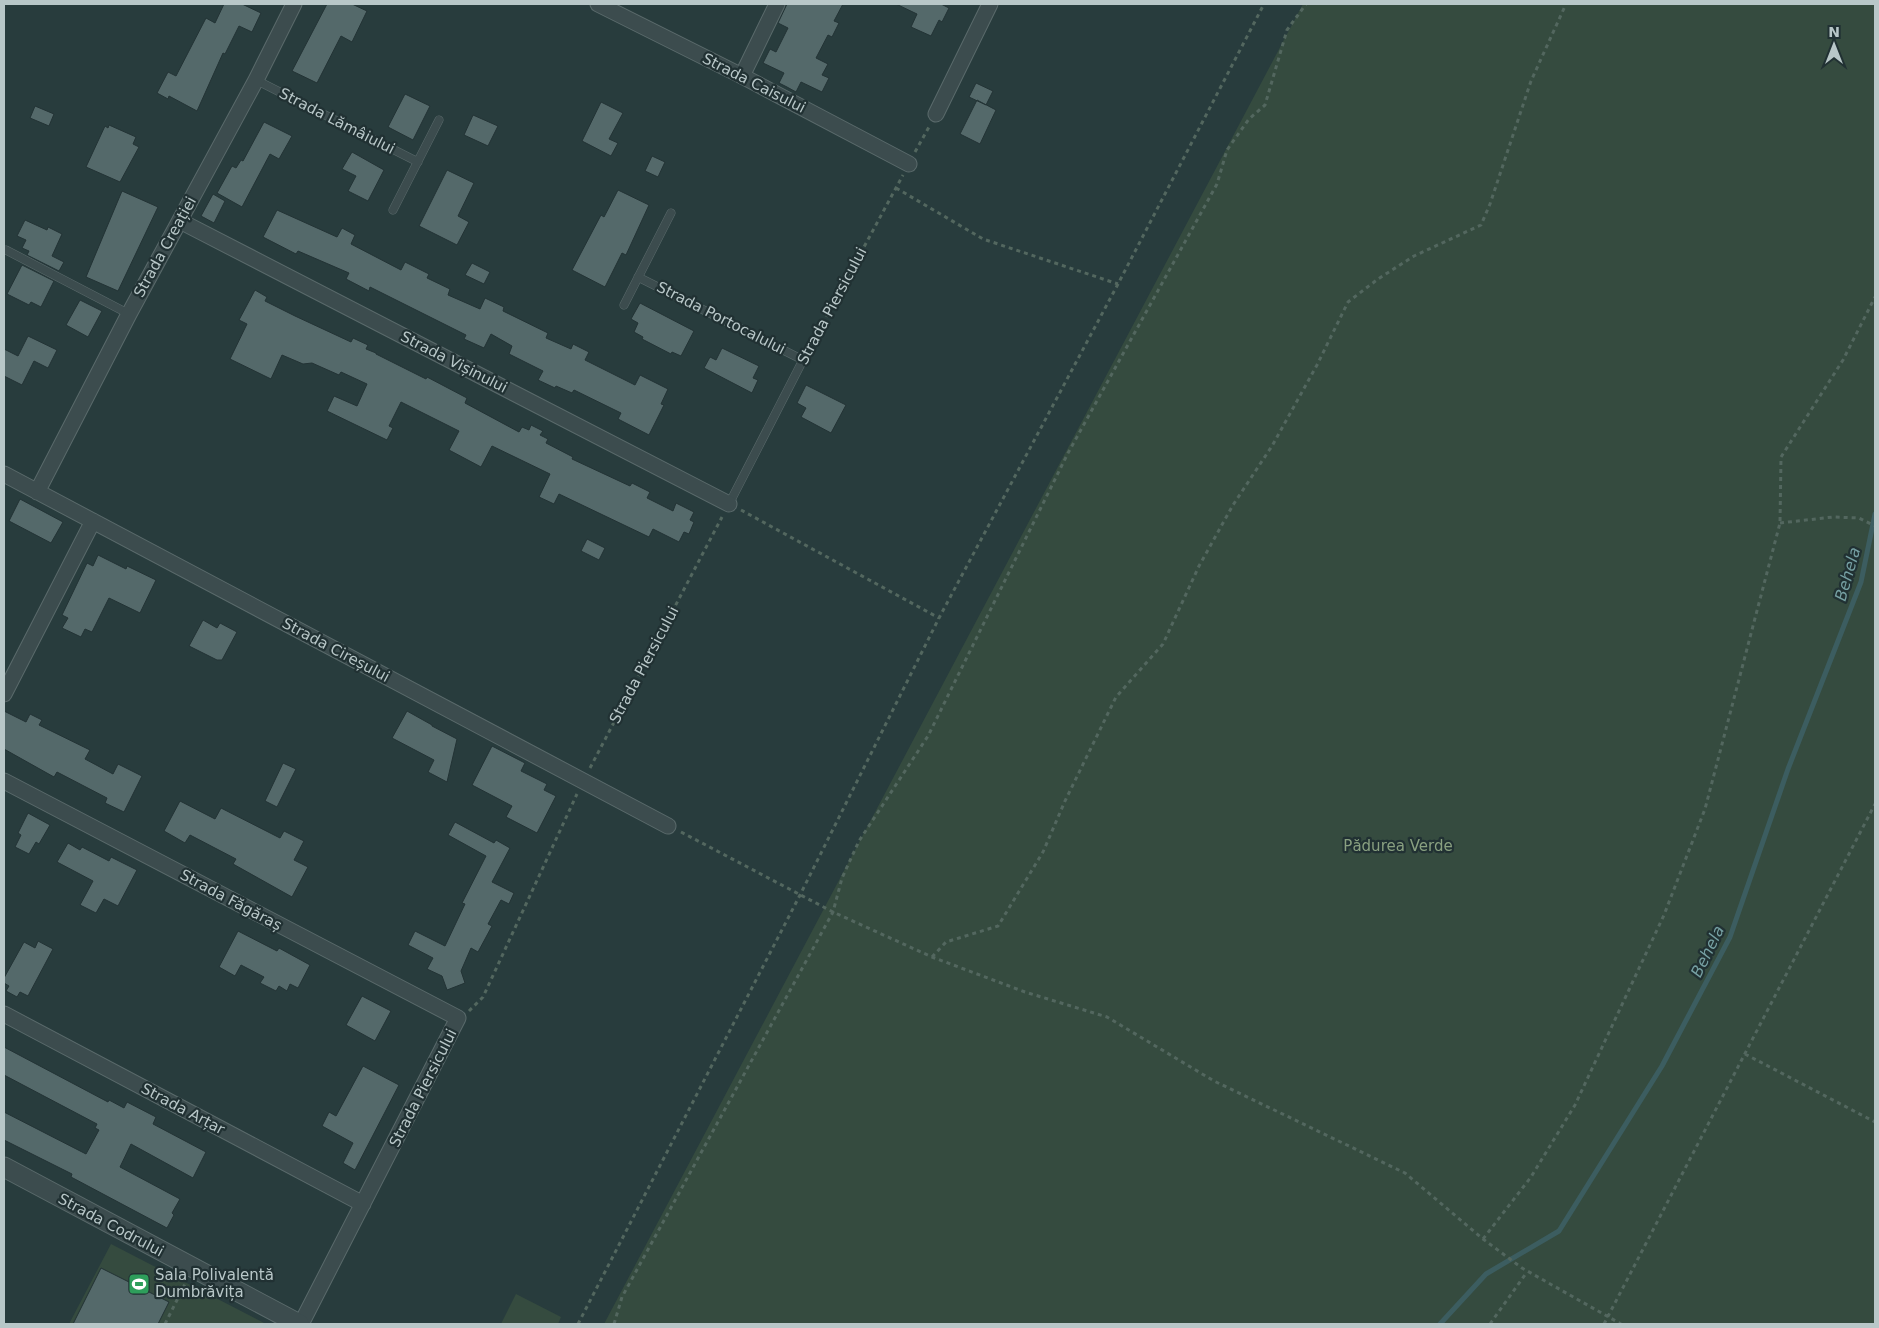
<svg xmlns="http://www.w3.org/2000/svg" width="1879" height="1328" font-family="'DejaVu Sans',sans-serif">
	<rect width="100%" height="100%" fill="#283c3d"/>
	<path fill="#354b3f" d="M1303 4H1875V1324H604Z
		M111 1244 266 1324H69Z
		M516 1294 561 1317 558 1324H501Z"/>
	<g fill="none" stroke-linecap="round" stroke-linejoin="round">
		<path stroke="#3c5d60" stroke-width="5" d="M1440 1324 1486 1274 1559 1231 1662 1066 1730 937 1788 769 1861 582 1875 514"/>
	</g>
	<path fill="#54696a" stroke="#233335" d="M224 4H242L261 13 252 32 239 26 225 54 223 53 197 111 169 96 168 99 157 93 168 72 176 76 206 18 215 23Z
		M327 4H352L367 11 352 42 341 36 317 83 292 71Z
		M787 4H843L834 21 839 23 832 37 828 35 816 58 828 64 822 75 829 78 822 92 801 82 796 92 787 87 779 83 784 73 763 63 770 49 776 52 788 28 778 23Z
		M896 4H941L949 8 942 22 939 20 931 36 911 27 917 14Z
		M976 83 993 91 986 105 969 97Z
		M405 94 430 106 413 140 388 127Z
		M977 100 996 110 980 144 960 134Z
		M601 102 623 113 609 139 618 143 611 156 582 141Z
		M35 106 54 114 49 126 30 118Z
		M473 115 498 126 488 146 464 135Z
		M264 122 292 136 279 159 270 154 242 207 217 193 232 166 236 168 241 160 243 161Z
		M109 125 136 137 133 144 139 147 120 182 86 167 105 126 108 128Z
		M352 152 384 170 368 201 348 191 356 176 342 169Z
		M652 156 665 162 658 177 645 171Z
		M447 170 474 183 458 216 469 222 457 245 419 226Z
		M618 190 649 205 626 255 622 253 605 287 572 270 601 215 604 217Z
		M122 191 158 207 118 291 86 277Z
		M213 194 225 201 214 223 201 216Z
		M277 210 337 237 342 228 355 235 351 244 401 270 405 262 429 274 427 278 450 289 448 295 480 309 485 298 504 307 503 311 548 333 546 338 571 349 573 344 589 352 585 360 635 385 640 375 668 389 661 404 664 405 649 435 618 419 621 413 574 390 572 393 556 386 555 388 538 380 543 371 509 354 512 346 491 334 484 348 464 339 466 335 370 287 369 291 346 279 349 273 298 251 296 254 263 237Z
		M25 220 47 230 48 227 62 234 52 256 64 262 59 271 27 255 29 251 22 248 26 240 17 236Z
		M472 263 490 272 484 284 465 275Z
		M22 265 54 281 41 307 31 302 29 305 7 294Z
		M255 290 267 297 265 301 295 316 351 342 353 338 368 345 366 349 376 353V354L426 379 427 377 467 398 465 403 519 432 522 427 529 430 531 425 543 431 540 435 548 439 546 443 573 457 572 459 630 486 632 483 650 492 647 498 673 511 676 503 694 512 690 520 694 522 689 534 684 532 679 542 653 529 649 537 559 494 554 504 539 497 550 474 492 446 481 467 449 450 459 431 401 402 389 426 393 428 387 440 327 411 334 396 357 406 367 384 341 372 339 375 312 363 303 364 282 355 271 379 230 359 247 324 239 320Z
		M80 300 102 311 88 337 66 325Z
		M640 303 694 331 681 356 672 352 671 354 642 339 643 337 634 332 638 323 631 319Z
		M28 336 57 350 48 368 34 361 22 385 4 376V349L18 356Z
		M722 348 759 366 753 378 758 380 752 393 704 368 710 357 716 360Z
		M806 385 846 405 831 433 801 417 806 408 797 403Z
		M20 499 63 522 51 543 9 521Z
		M587 539 605 548 599 560 581 551Z
		M98 555 126 569 127 566 156 580 140 613 109 598 92 632 85 629 81 637 62 628 68 618 62 615 87 563 93 566Z
		M203 620 217 628 220 623 237 632 222 660H217L189 646Z
		M4 711 26 722 30 714 42 720 39 725 90 750 85 759 113 774 118 764 142 776 124 812 105 803 107 798 57 772 54 777 4 749Z
		M407 711 432 725V726L457 739 447 782 428 772 434 760 392 738Z
		M492 746 525 763 521 771 547 784 544 790 556 796 537 833 506 817 512 806 472 785Z
		M283 763 296 769 277 807 265 801Z
		M180 801 215 819 221 808 280 838 284 831 304 841 294 860 308 867 292 897 233 864 236 859 190 835 185 843 164 831Z
		M28 813 50 825 39 844 36 842 29 854 15 847 21 835 18 833Z
		M455 822 494 843 496 840 510 848 492 882 514 893 509 904 501 900 488 924 492 926 478 952 471 948 461 971 465 983 447 990 442 976 427 969 433 958 408 945 415 931 445 946 465 904 462 903 486 856 448 835Z
		M68 843 80 850 82 847 109 861 111 857 137 870 118 906 104 899 96 913 80 905 93 881 57 862Z
		M238 931 277 951 279 948 310 965 298 988 290 984 287 991 279 986 276 991 260 983 264 977 241 965 235 976 219 967Z
		M38 941 53 949 28 996 20 992 17 997 6 991 9 986 4 983V978L24 942 35 948Z
		M362 996 391 1011 375 1041 346 1025Z
		M4 1047 108 1102 109 1100 124 1108 127 1102 156 1117 153 1124 206 1152 193 1178 131 1144 120 1167 180 1199 172 1213 174 1215 167 1228 71 1177 72 1174 4 1140V1112L86 1154 99 1130 95 1128 97 1124 4 1075Z
		M363 1066 399 1085 355 1170 343 1163 353 1143 322 1126 329 1112 336 1116Z
		M101 1268 169 1302 158 1324H73Z"/>
	<g fill="none" stroke-linecap="round" stroke-linejoin="round">
		<g stroke="#5a6a6b" stroke-width="9">
			<path id="service" d="M256 80 418 162
				M393 210 439 120
				M6 250 129 314
				M638 277 803 360 729 504
				M624 305 671 213"/>
		</g>
		<g stroke="#5a6a6b" stroke-width="17">
			<path id="minor" d="M598 4 742 76 909 164
				M742 76 777 4
				M936 114 990 4
				M180 221 729 504
				M4 474 668 826
				M37 492 129 314 256 80 294 4
				M4 694 93 521
				M4 781 458 1018 301 1324
				M4 1014 363 1204"/>
		</g>
		<g stroke="#5a6a6b" stroke-width="21">
			<path id="tertiary" d="M4 1167 299 1324"/>
		</g>
		<path stroke="#53675f" stroke-width="3" stroke-dasharray="4 4" stroke-linecap="butt" d="M915 152 929 127
			M896 188 983 239 1118 284
			M807 352 903 175
			M741 510 939 618
			M1780 523 1833 517 1859 518 1875 526
			M590 768 722 517
			M681 832 833 912 932 957 1025 992 1107 1017 1214 1081 1405 1173 1483 1239 1522 1268 1621 1324
			M932 957 946 942 998 926 1043 852 1065 801 1116 697 1163 644 1199 566 1233 505 1272 446 1317 365 1348 302 1378 279 1414 256 1481 225 1490 204 1531 81 1566 4
			M469 1011 483 997 577 794
			M1745 1054 1875 1122
			M1483 1239 1531 1177 1575 1105 1664 915 1705 809 1780 523 1781 457 1843 360 1875 297
			M165 1324 186 1282
			M578 1324 800 895 939 618 1118 284 1264 4
			M614 1324 622 1297 833 912 842 878 859 841 928 736 1068 453 1217 184 1227 150 1249 119 1265 105 1287 30 1306 4
			M1490 1324 1527 1272
			M1604 1324 1875 804"/>
		<use href="#service" stroke="#3c4c4e" stroke-width="8"/>
		<use href="#minor" stroke="#3c4c4e" stroke-width="15"/>
		<use href="#tertiary" stroke="#3c4c4e" stroke-width="19"/>
	</g>
	<defs>
		<g id="stadium-square" transform="scale(1.125)"><rect x="-9" y="-9" width="18" height="18" rx="4" fill="#2e9e5b" stroke="#213133"/><path d="M0-5a6.5 5 0 1 0 0 10a6.5 5 0 1 0 0-10ZM-3.5-1.8h7v3.6h-7Z" fill="#fff"/></g>
	</defs>
	<g fill-rule="evenodd">
		<use href="#stadium-square" x="139" y="1284"/>
	</g>
	<g text-anchor="middle" stroke-width="4.5" stroke-linejoin="round" paint-order="stroke">
		<g font-size="15" fill="#b8c7c8" stroke="#213133">
			<text transform="translate(754 83) rotate(27)" y="5">Strada Caisului</text>
			<text transform="translate(337 121) rotate(27)" y="5">Strada Lămâiului</text>
			<text transform="translate(165 247) rotate(-61)" y="5">Strada Creației</text>
			<text transform="translate(832 306) rotate(-62)" y="5">Strada Piersicului</text>
			<text transform="translate(721 318) rotate(27)" y="5">Strada Portocalului</text>
			<text transform="translate(454 362) rotate(27)" y="5">Strada Vișinului</text>
			<text transform="translate(336 650) rotate(28)" y="5">Strada Cireșului</text>
			<text transform="translate(644 665) rotate(-62)" y="5">Strada Piersicului</text>
			<text transform="translate(231 900) rotate(28)" y="5">Strada Făgăraș</text>
			<text transform="translate(423 1088) rotate(-63)" y="5">Strada Piersicului</text>
			<text transform="translate(183 1109) rotate(28)" y="5">Strada Arțar</text>
			<text transform="translate(111 1225) rotate(28)" y="5">Strada Codrului</text>
		</g>
		<g font-size="15" fill="#89a080" stroke="#213133">
			<text x="1398" y="851">Pădurea Verde</text>
		</g>
		<g font-size="15" fill="#b8c7c8" stroke="#213133" text-anchor="start">
			<text x="155" y="1280">Sala Polivalentă<tspan x="155" dy="17">Dumbrăvița</tspan></text>
		</g>
		<g font-size="16" font-style="italic" fill="#76a0a3" stroke="#213133">
			<text transform="translate(1847 574) rotate(-74)" y="6">Behela</text>
			<text transform="translate(1707 951) rotate(-64)" y="6">Behela</text>
		</g>
	</g>
	<rect width="1879" height="1328" fill="none" stroke="#b8c7c8" stroke-width="10"/>
	<g transform="translate(1834 45)" stroke="#213133" stroke-width="4" paint-order="stroke">
	<path d="M0-4L9 19L0 12L-9 19Z" fill="#b8c7c8"/>
	<text y="-8" font-size="14" font-weight="bold" text-anchor="middle" fill="#b8c7c8">N</text>
	</g>
</svg>
